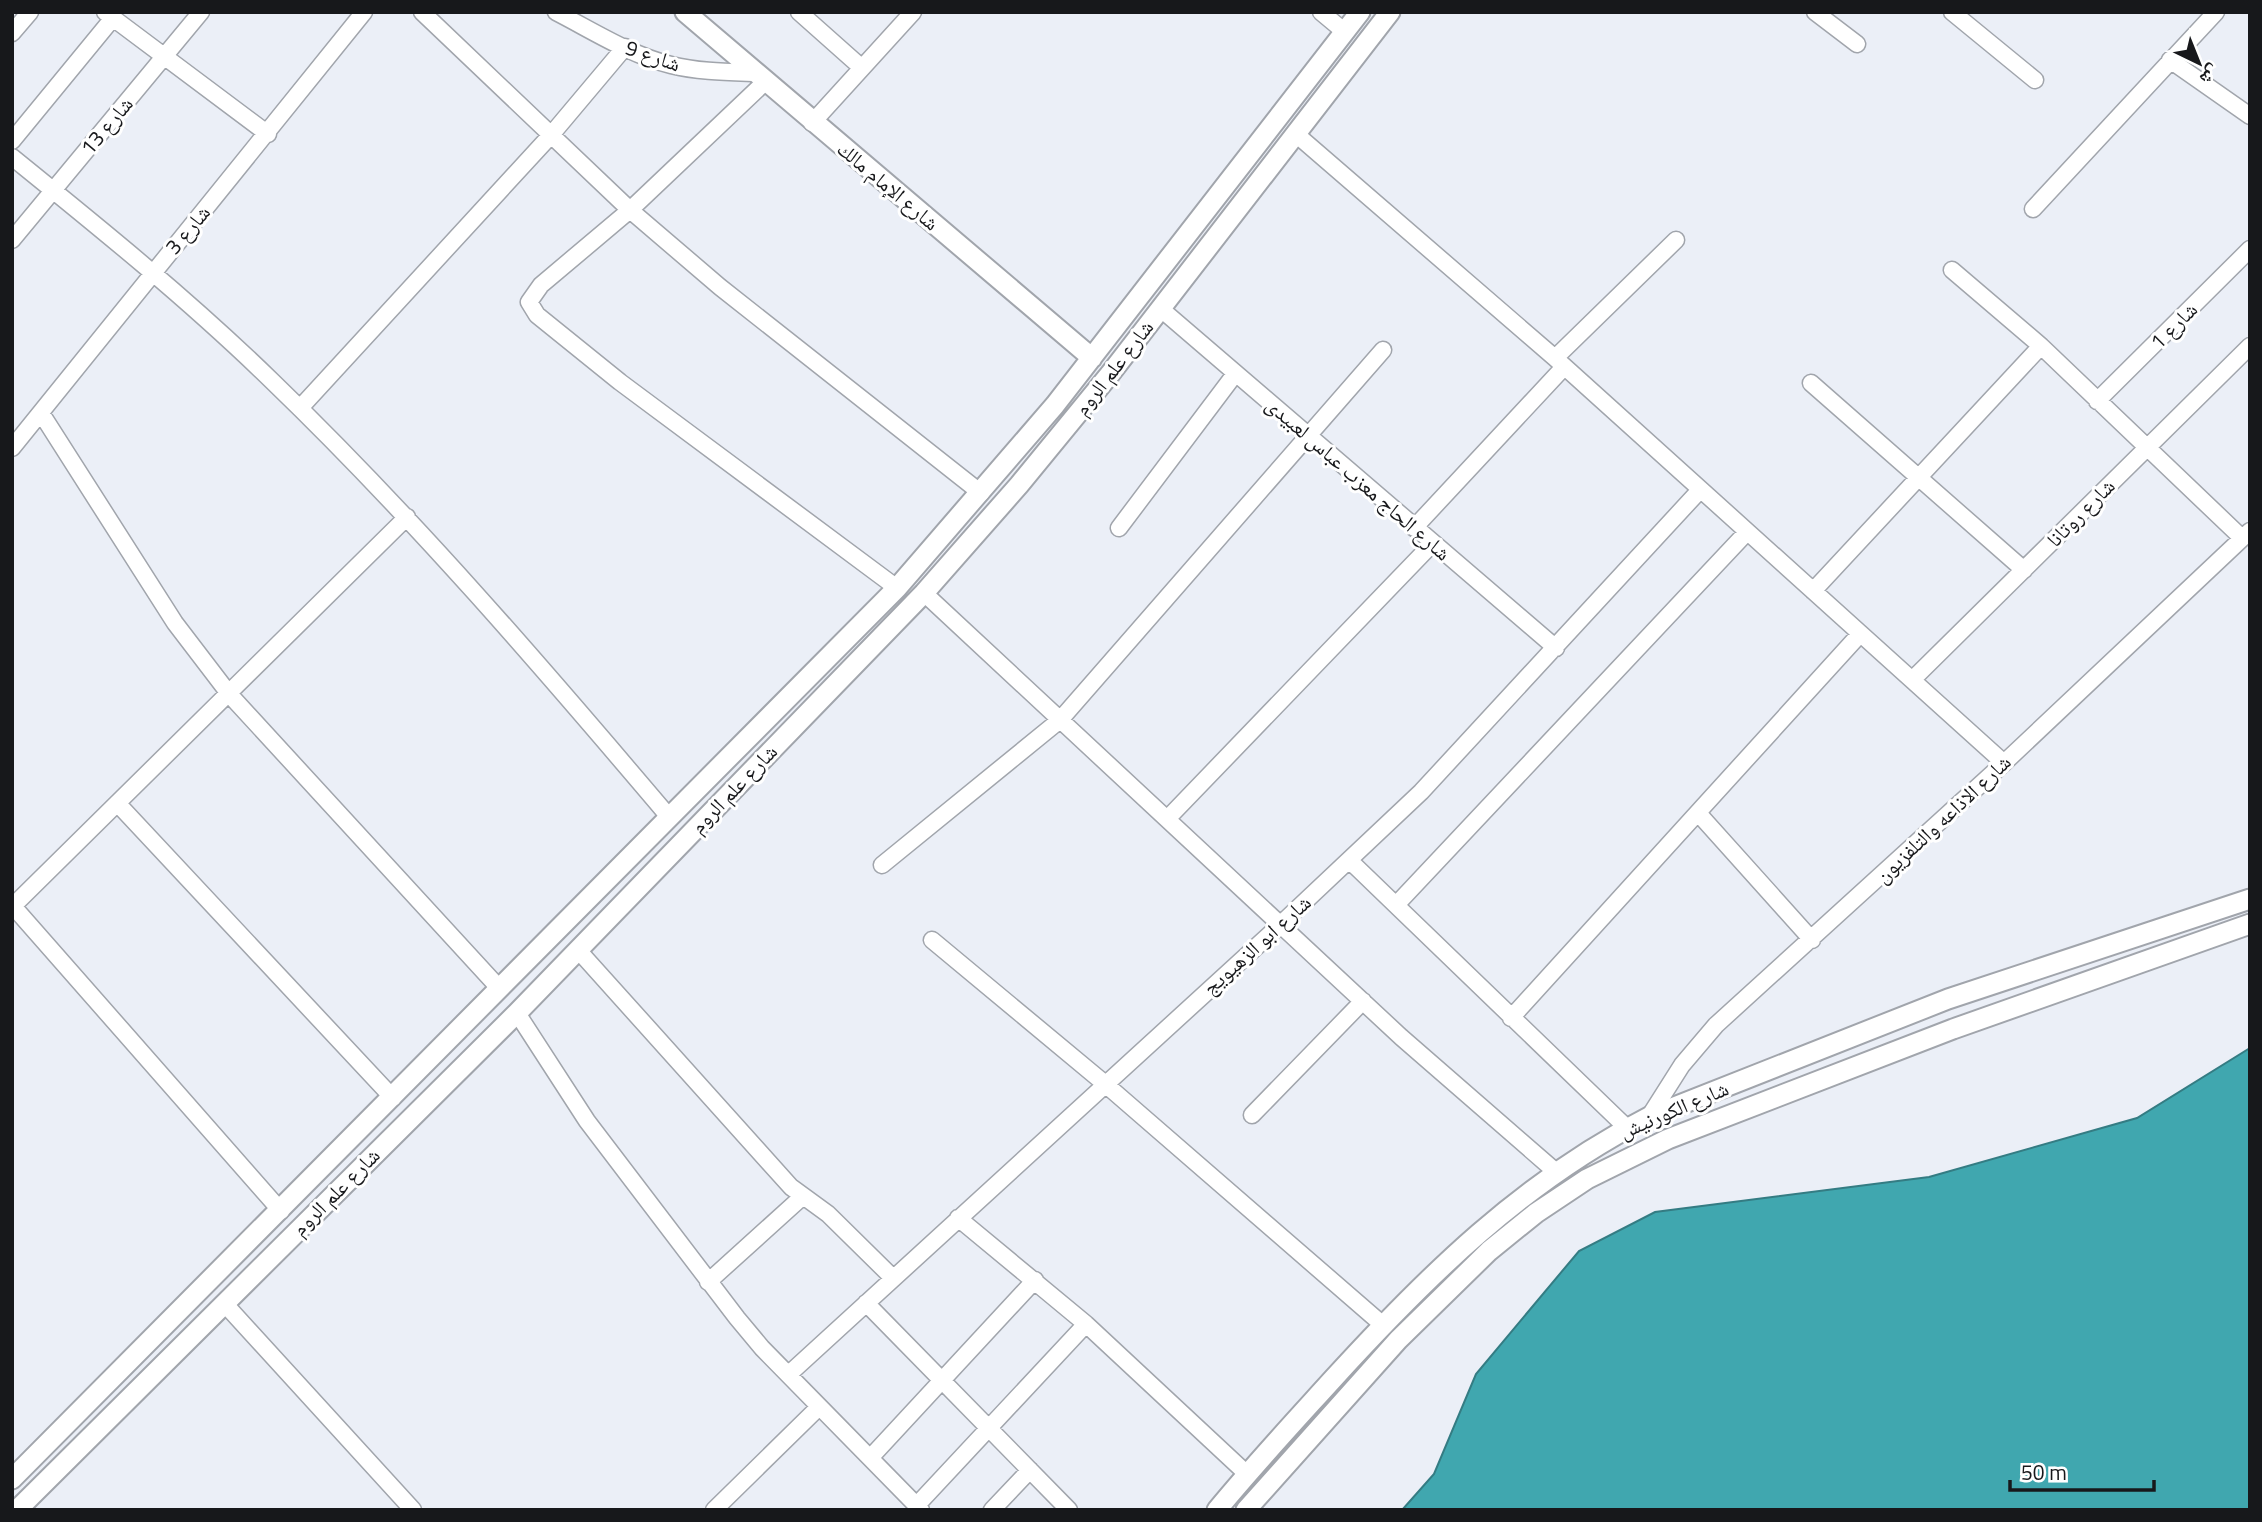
<svg xmlns="http://www.w3.org/2000/svg" width="2262" height="1522" font-family="'Titillium Web','Noto Naskh Arabic',sans-serif">
	<rect width="100%" height="100%" fill="#ebeff7"/>
	<path fill="#40a7af" stroke="#347c83" stroke-width="2" d="M2250 1048V1510H1402L1434 1474 1476 1374 1579 1251 1655 1212 1929 1177 2137 1118Z"/>
	<g fill="none" stroke-linecap="round" stroke-linejoin="round">
		<g stroke="#a1a5ac" stroke-width="19">
			<path id="minor" d="M105 12 268 134
				M422 12 630 210 720 287 981 493
				M556 12C593 31 630 55 671 65 699 72 729 72 758 73
				M799 12 862 68
				M1321 12 1345 32
				M1815 12 1857 44
				M1952 12 2035 80
				M12 33 30 12
				M2170 60 2250 116
				M766 81 630 210 541 285 529 302 537 315 620 382 897 588
				M812 123 913 12
				M1297 135 1555 358 2004 763
				M12 141 113 18
				M12 157C101 229 190 301 272 381 414 518 542 667 670 818
				M2033 209 2216 12
				M12 240 201 12
				M1952 270 2041 346 2242 538
				M1161 309 1556 648
				M1555 358 1676 240
				M1811 383 2024 570
				M2097 401 2250 249
				M300 408 551 135 625 47
				M41 413 175 623 230 695 500 989
				M12 448 364 12
				M1119 528 1235 374
				M1414 528 1564 367
				M1813 591 2041 346
				M924 593 1401 1037 1555 1171
				M1912 680 2250 346
				M118 804 393 1098
				M1698 813 1812 940
				M1168 818 1432 544
				M1349 860 1627 1128
				M882 865 1060 720 1383 350
				M12 905 281 1211
				M1396 905 1747 532
				M13 906 407 517
				M932 940 1104 1083 1383 1325
				M578 950 791 1187 828 1214 893 1278
				M517 1013 587 1121 737 1318 762 1348 921 1510
				M1511 1018 1860 634
				M1252 1115 1363 1001
				M1649 1117 1682 1065 1716 1025 2004 763 2250 531
				M958 1218 1086 1324 1247 1474
				M708 1282 802 1197
				M224 1303 413 1510
				M866 1303 1069 1510
				M789 1374 1280 925 1421 792 1700 490
				M870 1458 1035 1280
				M917 1505 1086 1324
				M714 1510 819 1407
				M992 1510 1030 1470"/>
		</g>
		<g stroke="#a1a5ac" stroke-width="23">
			<path id="tertiary" d="M685 12 1092 358
				M12 1479 897 588 1055 405 1360 12
				M17 1510 517 1013 924 593 1019 485 1110 374 1390 12
				M1217 1510C1254 1465 1294 1422 1333 1379 1427 1276 1523 1181 1649 1117L1948 999 2250 899
				M1246 1510 1398 1340 1489 1251 1536 1213 1587 1179 1668 1139 1953 1029 2250 924"/>
		</g>
		<use href="#minor" stroke="#fff" stroke-width="16"/>
		<use href="#tertiary" stroke="#fff" stroke-width="19"/>
	</g>
	<g text-anchor="middle" stroke-width="6" stroke-linejoin="round" paint-order="stroke">
		<g font-size="21" fill="#17181b" stroke="#fff">
			<text transform="translate(653 56) rotate(19)" y="7">شارع 9</text>
			<text transform="translate(107 126) rotate(-50)" y="7">شارع 13</text>
			<text transform="translate(888 186) rotate(40)" y="7">شارع الإمام مالك</text>
			<text transform="translate(188 230) rotate(-50)" y="7">شارع 3</text>
			<text transform="translate(2174 326) rotate(-45)" y="7">شارع 1</text>
			<text transform="translate(1114 368) rotate(-52)" y="7">شارع علم الروم</text>
			<text transform="translate(1358 479) rotate(41)" y="7">شارع الحاج معزب عباس لعبيدى</text>
			<text transform="translate(2081 513) rotate(-45)" y="7">شارع روتانا</text>
			<text transform="translate(734 789) rotate(-46)" y="7">شارع علم الروم</text>
			<text transform="translate(1943 819) rotate(-43)" y="7">شارع الاذاعه والتلفزيون</text>
			<text transform="translate(1257 945) rotate(-42)" y="7">شارع ابو الزهيويج</text>
			<text transform="translate(1674 1110) rotate(-23)" y="7">شارع الكورنيش</text>
			<text transform="translate(336 1192) rotate(-45)" y="7">شارع علم الروم</text>
		</g>
	</g>
	<rect width="2262" height="1522" fill="none" stroke="#17181b" stroke-width="28"/>
	<g transform="translate(2199 63) rotate(137)" stroke="#ffffff" stroke-width="5" paint-order="stroke">
	<path d="M0-5L12 26L0 18L-12 26Z" fill="#17181b"/>
	<text y="-10" font-size="19" font-weight="bold" text-anchor="middle" fill="#17181b">ش</text>
	</g>
	<path d="M2010 1480v10h144v-10" fill="none" stroke="#17181b" stroke-width="3.5"/>
	<text x="2021" y="1480" font-size="21" fill="#17181b" stroke="#ffffff" stroke-width="5" paint-order="stroke">50 m</text>
</svg>
